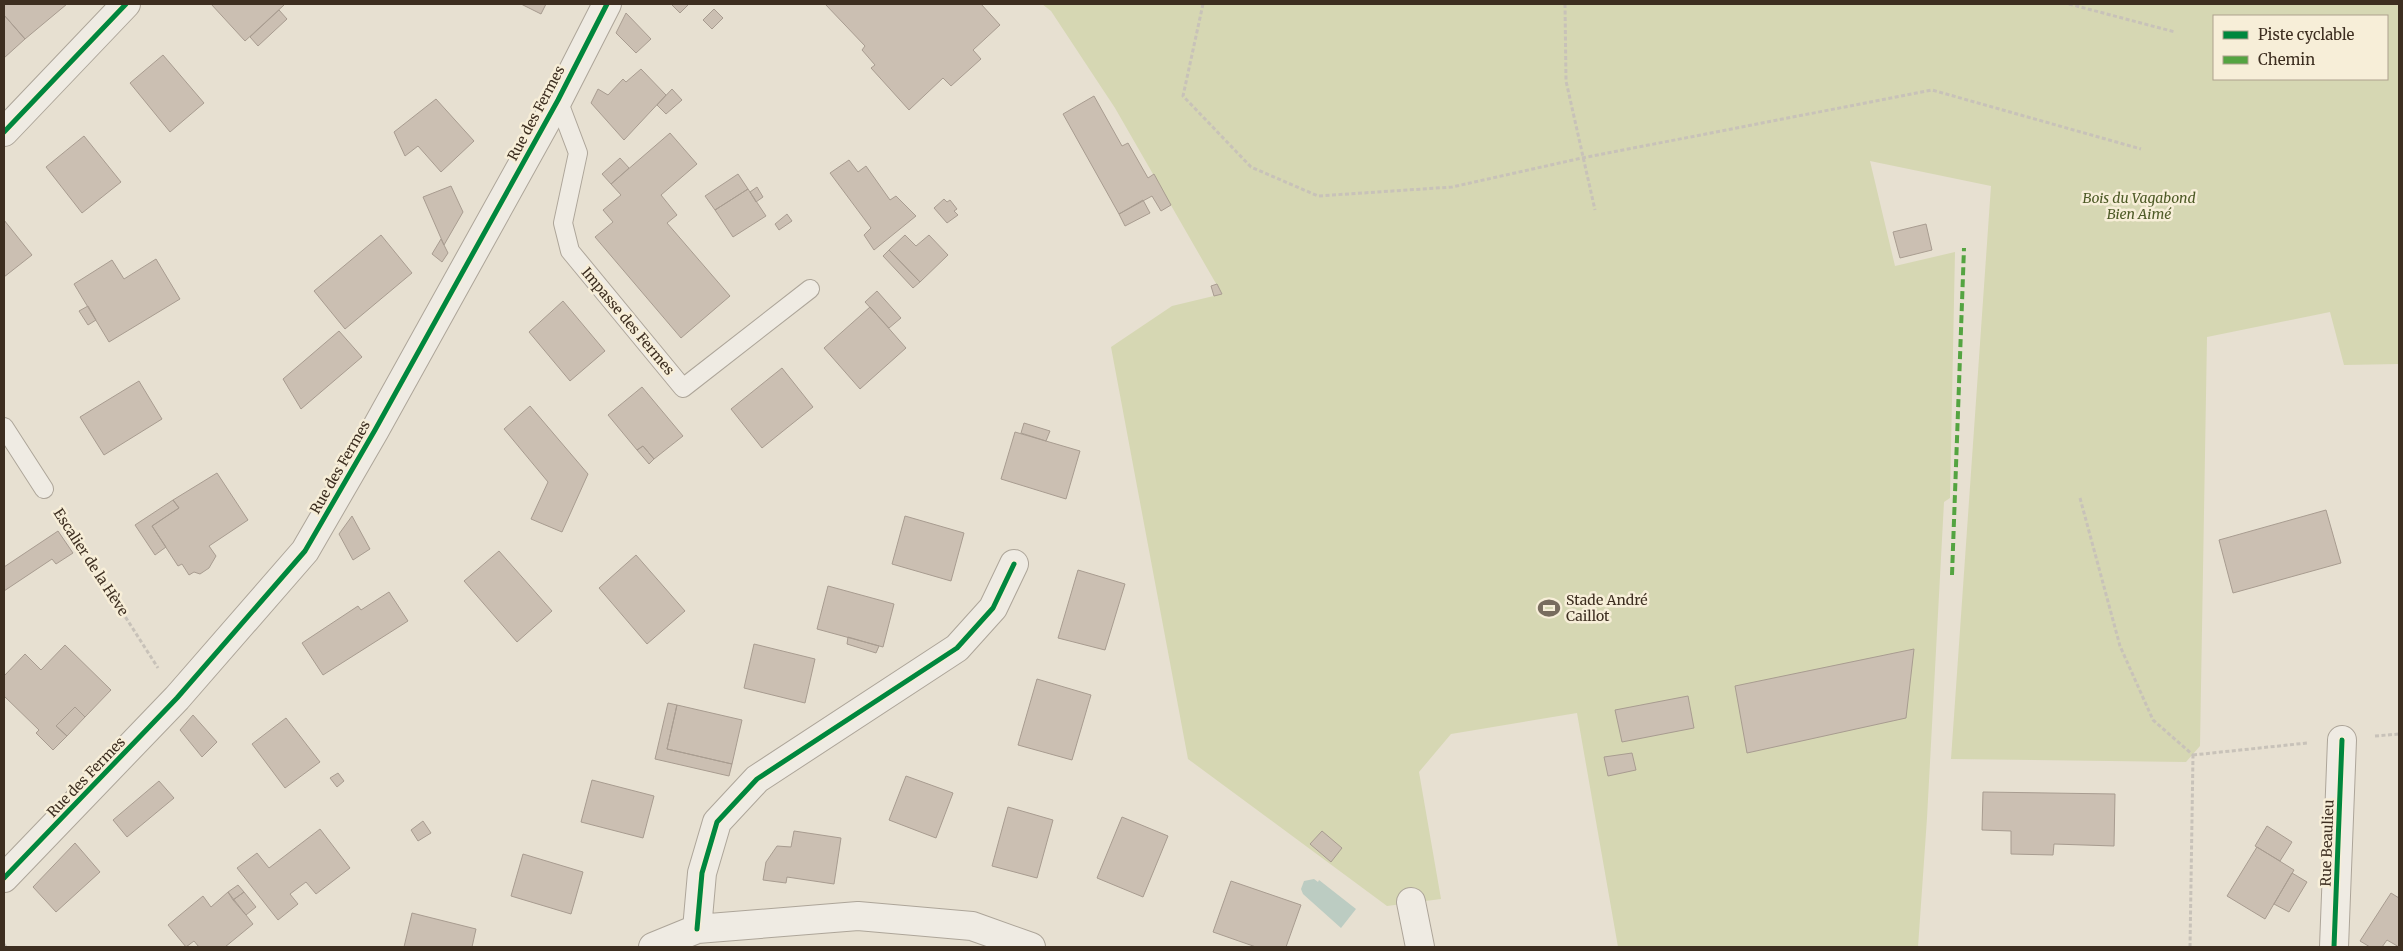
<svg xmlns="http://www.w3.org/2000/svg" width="2403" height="951" font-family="Merriweather,serif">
	<rect width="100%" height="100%" fill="#e7e0d1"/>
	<path fill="#d6d7b3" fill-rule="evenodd" d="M1042 4H2399V364L2344 365 2330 312 2207 337 2200 746 2186 762 1951 759 1991 186 1870 161 1895 266 1955 252 1950 498 1944 502 1927 818 1918 947H1618L1577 713 1451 734 1419 772 1441 899 1387 906 1188 759 1111 347 1172 306 1222 294 1115 108 1051 11ZM2214 16H2387V79H2214Z"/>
	<path fill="#bcccc2" d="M1314 879 1318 882 1319 880 1356 909 1341 928 1303 894 1301 889 1304 881Z"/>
	<path fill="#cbbfb2" stroke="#a89c90" d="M4 4H67L25 39 4 15Z
		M211 4H283L284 5 245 41Z
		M521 4H546L541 14Z
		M671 4H689L680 13Z
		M825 4H981L1000 25 973 50 981 59 951 86 943 78 909 110 871 68 875 65 862 50 865 46Z
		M714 9 723 18 712 29 703 20Z
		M279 10 287 19 258 46 250 37Z
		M626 13 651 39 636 53 616 33Z
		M4 15 25 39 4 58Z
		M163 55 204 103 170 132 130 83Z
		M641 69 666 95 624 140 591 103 598 89 608 95 623 79 626 82Z
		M672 89 682 100 666 114 657 105Z
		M1094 96 1122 146 1128 143 1148 178 1154 174 1171 205 1161 211 1152 196 1119 214 1063 114Z
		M436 99 474 141 441 172 418 146 405 156 394 132Z
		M670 133 697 164 661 195 677 215 667 223 730 296 681 338 595 237 613 222 603 210 621 195 611 184Z
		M84 136 121 182 82 213 46 167Z
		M620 158 629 168 611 184 602 174Z
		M849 160 858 172 866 166 890 200 896 196 916 216 874 250 864 235 871 228 830 173Z
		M738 174 748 189 715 210 705 196Z
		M451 186 463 212 444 245 423 197Z
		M757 187 763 197 756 202 750 192Z
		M748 189 766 216 733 237 715 210Z
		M944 199 947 202 950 200 957 209 954 211 958 215 947 223 934 208Z
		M1143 200 1150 213 1125 226 1119 214Z
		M787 214 792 221 779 230 775 224Z
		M4 220 32 255 4 277Z
		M1926 224 1932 250 1900 258 1893 232Z
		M381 235 412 273 345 329 314 291Z
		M905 235 916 246 929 235 948 255 920 282 889 250Z
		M441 239 448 253 442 262 432 254Z
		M889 250 920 282 913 288 883 256Z
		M156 259 180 299 109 342 74 284 112 260 124 279Z
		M1217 284 1222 294 1214 296 1211 286Z
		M877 291 901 318 889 328 865 302Z
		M563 301 605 351 570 381 529 332Z
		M88 306 96 320 88 325 79 311Z
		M870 307 906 348 860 389 824 348Z
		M339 331 362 357 301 409 283 379Z
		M782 368 813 407 762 448 731 409Z
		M139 381 162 419 104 455 80 417Z
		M642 387 683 436 654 459 643 446 637 450 608 415Z
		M530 406 588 474 562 532 531 519 548 482 504 429Z
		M1024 423 1050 431 1046 441 1021 433Z
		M1015 432 1080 451 1066 499 1001 479Z
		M643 446 654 459 649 464 637 450Z
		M217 473 248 520 209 546 216 556 209 568 200 574 194 572 189 575 182 564 178 566 152 526 179 508 173 500Z
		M173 500 179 508 152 526 166 547 155 555 135 525Z
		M2326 510 2341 563 2233 593 2219 540Z
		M352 516 370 549 353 560 339 534Z
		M905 516 964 533 951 581 892 564Z
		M58 531 73 553 56 564 52 559 4 591V567Z
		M499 551 552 611 517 642 464 581Z
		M636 555 685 611 647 644 599 588Z
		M1078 570 1125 584 1105 650 1058 638Z
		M828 586 894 604 883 647 817 629Z
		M389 592 408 621 323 675 302 643 358 606 361 610Z
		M848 637 879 646 876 653 847 644Z
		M754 644 815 659 805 703 744 688Z
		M65 645 111 690 85 717 75 707 56 726 67 736 53 750 36 733 39 730 4 696V676L25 654 41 670Z
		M1914 649 1906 718 1747 753 1735 686Z
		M1037 679 1091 695 1072 760 1018 745Z
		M1688 696 1694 728 1622 742 1615 710Z
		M668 703 677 705 667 749 732 764 729 776 655 759Z
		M677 705 742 720 732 764 667 749Z
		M75 707 85 717 67 736 56 726Z
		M193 715 217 742 202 757 180 730Z
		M286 718 320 762 285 788 252 744Z
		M1632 753 1636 770 1608 776 1604 757Z
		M338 773 344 781 337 787 330 778Z
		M906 776 953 793 936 838 889 820Z
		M592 780 654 796 643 838 581 822Z
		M159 781 174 798 127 837 113 820Z
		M1983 792 2115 794 2114 846 2054 844 2053 855 2011 854V831L1982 830Z
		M1008 807 1053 820 1037 878 992 866Z
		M1122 817 1168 836 1143 897 1097 878Z
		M423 821 431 833 418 841 411 830Z
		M2267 826 2292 842 2280 861 2255 846Z
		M320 829 350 868 316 894 306 882 290 894 298 904 278 920 237 868 257 853 269 868Z
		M794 831 841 838 834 884 787 877 786 883 763 880 766 862 777 846 791 847Z
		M1322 831 1342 848 1331 862 1310 844Z
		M75 843 100 872 56 912 33 887Z
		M2257 847 2294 870 2265 919 2227 896Z
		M523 854 583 872 571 914 511 896Z
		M2292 873 2307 882 2289 912 2274 904Z
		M1231 881 1301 905 1286 947H1256L1213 932Z
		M238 885 244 892 233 900 228 892Z
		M228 892 253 924 225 947H199L194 941 186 947 168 925 203 896 211 907Z
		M244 892 256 907 246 915 233 900Z
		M2391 893 2399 898V947L2387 940 2382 947H2370L2360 941Z
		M412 913 476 929 472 947H404Z"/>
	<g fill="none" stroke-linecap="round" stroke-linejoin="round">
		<g stroke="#ada599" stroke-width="20">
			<path id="service" d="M558 100 578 153 563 223 570 251 683 388 810 289
				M4 427 44 489"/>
		</g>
		<g stroke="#ada599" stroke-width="30">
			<path id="minor" d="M4 132 126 4
				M4 878 177 698 305 551 375 430 558 100 607 4
				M1411 902 1420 947
				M697 929 702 873 717 822 757 779 957 648 993 608 1014 564
				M653 947 697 929 858 916 972 926 1031 947
				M2334 947 2342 740"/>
		</g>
		<path stroke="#c8c2b9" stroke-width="3" stroke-dasharray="4 2.5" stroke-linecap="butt" d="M1203 4 1183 96 1251 167 1318 196 1452 187 1582 158 1932 90 2141 149
			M1565 4 1566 81 1595 210
			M2069 4 2175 32
			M2080 498 2120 646 2153 720 2193 755
			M59 513 158 668
			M2375 736 2399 734
			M2193 755 2307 743
			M4 944 6 947
			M2190 947 2193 755"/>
		<use href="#service" stroke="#efebe3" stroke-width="18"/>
		<use href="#minor" stroke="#efebe3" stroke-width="28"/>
		<path stroke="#54a441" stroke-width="4" stroke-dasharray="8 4" stroke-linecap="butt" d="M1952 575 1964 248"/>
		<g stroke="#f7eed8" stroke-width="8">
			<path id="cycleway" d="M4 132 126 4
				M4 878 177 698 305 551 375 430 558 100 607 4
				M697 929 702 873 717 822 757 779 957 648 993 608 1014 564
				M2334 947 2342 740"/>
		</g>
		<use href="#cycleway" stroke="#00873e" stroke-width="5"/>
	</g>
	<defs>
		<g id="stadium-bare" transform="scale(1.725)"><path d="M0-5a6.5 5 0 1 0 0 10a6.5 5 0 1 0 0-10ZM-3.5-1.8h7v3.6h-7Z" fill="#786c5e" stroke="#f7eed8" stroke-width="2.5" paint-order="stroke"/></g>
	</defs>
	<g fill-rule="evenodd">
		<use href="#stadium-bare" x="1549" y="608"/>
	</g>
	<g text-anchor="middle" stroke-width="5" stroke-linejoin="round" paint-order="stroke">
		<g font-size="14" fill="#3d2e20" stroke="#f7eed8">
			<text transform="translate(536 113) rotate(-62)" y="5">Rue des Fermes</text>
			<text transform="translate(628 321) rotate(50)" y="5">Impasse des Fermes</text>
			<text transform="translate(340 467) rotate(-60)" y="5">Rue des Fermes</text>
			<text transform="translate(91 562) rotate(57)" y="5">Escalier de la Hève</text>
			<text transform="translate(86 777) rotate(-46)" y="5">Rue des Fermes</text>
			<text transform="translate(2327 843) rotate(-88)" y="5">Rue Beaulieu</text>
		</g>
		<g font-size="14" font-style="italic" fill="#4d5a26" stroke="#f7eed8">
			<text x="2139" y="203">Bois du Vagabond<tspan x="2139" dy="16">Bien Aimé</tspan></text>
		</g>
		<g font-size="14" fill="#3d2e20" stroke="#f7eed8" text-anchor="start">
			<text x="1566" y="605">Stade André<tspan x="1566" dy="16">Caillot</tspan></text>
		</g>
	</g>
	<rect width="2403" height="951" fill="none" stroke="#3d2e20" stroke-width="10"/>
	<rect x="2213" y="15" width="175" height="65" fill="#f7eed8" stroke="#ada18e"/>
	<rect x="2223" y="31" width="25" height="8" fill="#00873e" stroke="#ada18e"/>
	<text x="2258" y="40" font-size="15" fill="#3d2e20">Piste cyclable</text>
	<rect x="2223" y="56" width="25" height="8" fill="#54a441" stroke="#ada18e"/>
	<text x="2258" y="65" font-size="15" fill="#3d2e20">Chemin</text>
</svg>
